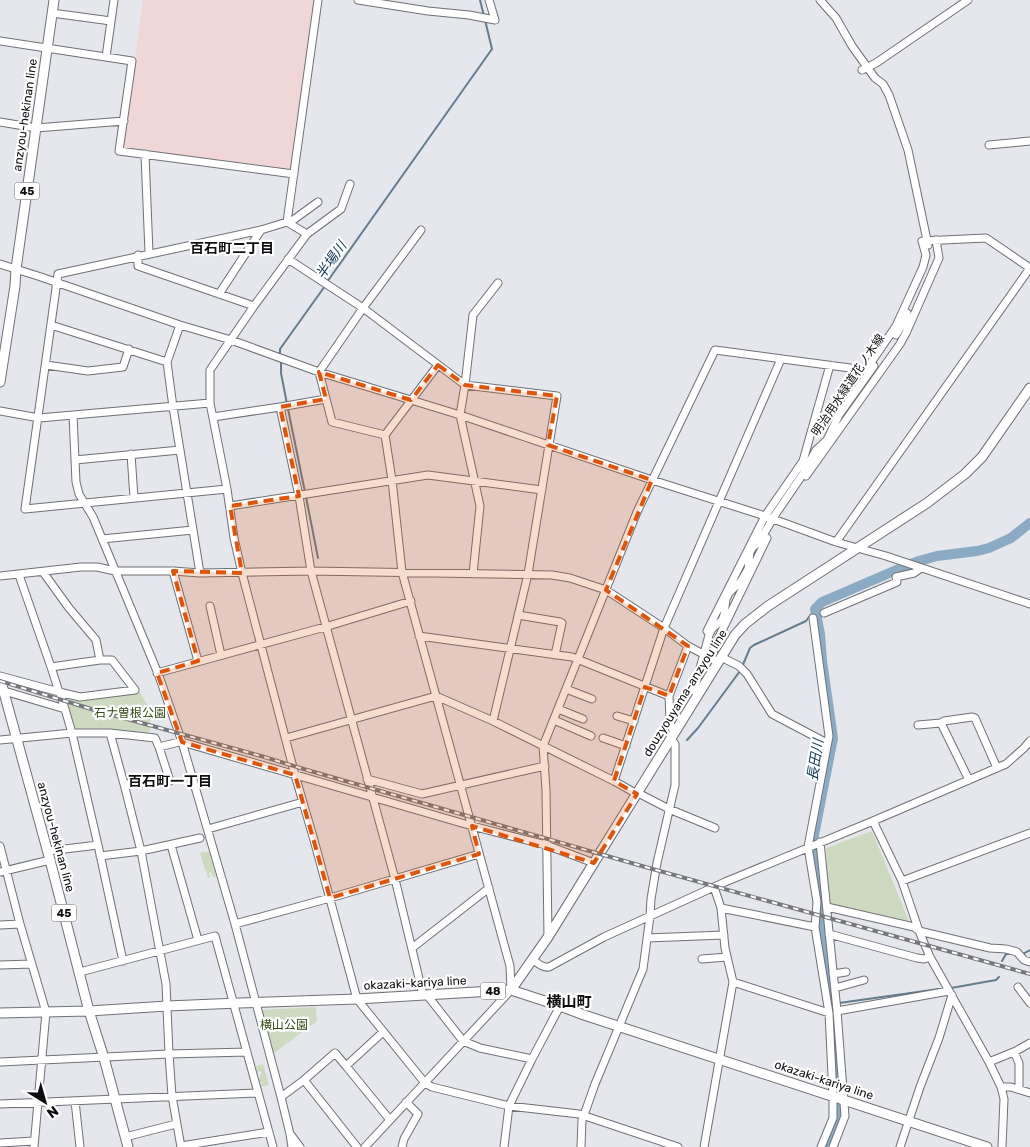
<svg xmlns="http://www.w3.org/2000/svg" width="1030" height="1147" font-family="Rubik,'Noto Sans JP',sans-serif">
	<rect width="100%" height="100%" fill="#e5e7ed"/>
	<path fill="#f1d6d7" d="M143 0H317L292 170 124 149 123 147Z"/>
	<path fill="#cedabf" d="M139 691 153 714 150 718V731L141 734 75 730 66 703 68 700Z
		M872 831 909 921 829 903 826 848Z
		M205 851V853L211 851 212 854 210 855 216 876 213 877 211 872 209 873 210 878H208L206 870H205L200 853Z
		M316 1007 317 1021 273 1054 261 1010Z
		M263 1064 269 1085 261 1087V1084H262V1082H259V1079L260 1078V1075L262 1074 261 1071 257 1072 256 1066Z"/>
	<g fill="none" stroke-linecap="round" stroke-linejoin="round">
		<path stroke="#647c8d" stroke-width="2" d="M480 0 484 16
			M327 282 492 49 485 20
			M280 355V349L325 286
			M281 359V373L287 404
			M288 409 305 492
			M306 497 318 558
			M742 667 750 648 754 645 806 621 815 609
			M687 740 698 728 740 671
			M1021 955 1030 950
			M1002 961 1006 954H1014
			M951 988 996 980 999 977
			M832 1004 939 989"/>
		<path stroke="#8aabc3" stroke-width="10" d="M827 1147 836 1122 839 1108 832 1004 820 921 819 888 813 852 814 835 833 738 822 661 820 634 815 609 822 602 901 568 919 561 937 556 977 551 989 548 1011 538 1030 523"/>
		<g stroke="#6e7075" stroke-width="9">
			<path id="minor" d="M358 0 428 11 469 15 495 20 489 0
				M820 0 836 18 852 46 875 78 883 84 889 95 908 150 928 245
				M52 13 111 21
				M0 41C44 48 88 54 132 61L119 151 294 174
				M106 57 114 0
				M862 70 876 63 968 0
				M0 122 36 128 124 121
				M989 145 1030 141
				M145 154 149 253
				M350 184 341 209 307 234 254 306 210 370V403L227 489 234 538 242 573 295 775 314 840 357 999 425 1083 432 1087 509 1106 579 1114 678 1147
				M287 222 318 0
				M289 223 318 202
				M138 255V266L254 306
				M288 259 363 308 465 385 557 396 528 574 493 721
				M0 264 41 277 180 325 231 340 319 372 411 400 460 415 652 480 765 516 836 542 886 556 1030 604
				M219 294 261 230
				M51 325 167 362
				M180 325 167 362 173 407 200 573
				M896 335 901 327 907 313
				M46 365 88 371 123 367 129 349
				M280 407 299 496 311 571 395 879 423 995
				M0 411 39 418 210 403
				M73 415 76 482 79 494 93 517 108 553 159 676 182 742 235 924 281 1097 290 1134 292 1147
				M213 417 280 407 326 399
				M385 435 332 422 319 372 363 308 421 230
				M131 454 134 498
				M75 460 180 450
				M806 476 900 344 906 333 939 258 936 240
				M227 489 25 509 58 274 261 230 287 222 307 234
				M230 506 428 475 542 490
				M102 539 193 530
				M836 542 1030 268
				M173 571 198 661
				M473 574 480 506 460 415 465 385 473 315 498 283
				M19 575 51 667 59 692 80 697 135 690 112 660H100L96 640 69 608 43 572
				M0 576 81 567H97L115 571H173L200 573 311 571 552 575 570 578 606 590 664 628 688 646 718 662
				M210 606 221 655
				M824 613 897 582 896 577 914 573 921 568
				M518 615 560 622 562 623 555 655
				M813 618 829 736 808 847 817 902 815 927 829 1013 833 1096V1118L821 1147
				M707 631 765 516 803 461 830 365
				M419 636 572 657 669 696 688 646
				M721 657 739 666 747 674 772 714 827 743
				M711 659 717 641 767 538
				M51 667 100 660
				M157 673 325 627 411 601
				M0 676 59 692 65 709
				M566 689 592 699
				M1 690 65 709 72 733 98 845 123 961
				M694 691 709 635 712 629 722 620 724 615 726 599 729 593 741 581 748 569 750 552 753 547 759 542 775 515 803 474 816 450 827 440 839 415 874 366
				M669 696 670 722 674 734
				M558 709 583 719
				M617 716 634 721
				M554 720 591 736
				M941 723 969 780
				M918 725 941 723 944 721 972 717 975 718 997 768
				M110 733 155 738 159 747 179 742H182L472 826 546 845 594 863
				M286 738 436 696 493 721 614 781 637 794
				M603 738 626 746
				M0 740 72 733H110L124 784 141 851 166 984 169 1054 172 1096 181 1147
				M367 779 422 794 545 766
				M614 781 664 628 781 359
				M124 784 170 781 159 747
				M638 793 669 809 715 828
				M873 821 902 881 919 931 930 957 989 1062 1001 1087 1004 1099 1002 1147
				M208 829 303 802
				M820 842 837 1011 845 1116 833 1147
				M171 845 198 940
				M0 846 20 924 46 1012 34 1147
				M48 851 98 845
				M100 856 141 851 200 838
				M0 872 50 860
				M902 881 1030 833
				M827 907 914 927 919 931 990 948 1006 949 1017 952 1024 960 1030 962
				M721 908 815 927
				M235 924 330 898 479 854
				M0 925 20 924
				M829 934 917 958 924 959 930 957
				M548 937 546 790 543 746 637 512 715 350 865 370 868 367 896 326 923 267 926 255 922 241 986 238 1030 268
				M647 938 724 935
				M412 948 489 888
				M702 959 727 957
				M533 960C538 963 542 968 549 967L604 937 725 882 873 821 1006 764 1024 748 1030 741
				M0 965 32 964
				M80 972 215 936 273 1147
				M833 974 846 972
				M733 982 829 1013
				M1018 987 1030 1003
				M835 988 864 980
				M427 995 463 1041 480 1048 532 1059
				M837 1011 949 991
				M1014 1052 1019 1063V1089
				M0 1062 169 1054 247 1052
				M989 1062 1016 1051 1030 1043
				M346 1066 390 1120
				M304 1080 357 1147
				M1001 1087H1011L1030 1093
				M281 1097 304 1080 335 1053 346 1066 383 1032
				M75 1101 80 1147
				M0 1104 258 1093
				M291 1135 300 1147
				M125 1137 176 1124
				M0 1143 34 1141
				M181 1146 269 1132
				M365 1147 511 990 510 966 402 572 392 480 385 435 438 365
				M402 1147 404 1139 418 1114 406 1102
				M504 1147 509 1106 532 1059 560 1006
				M581 1147 582 1120 584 1115 595 1084 643 969 650 916 651 899 657 863 675 785V744L671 739
				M704 1147 733 982 725 948 721 908 714 887
				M900 1147 920 1087 939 1038 952 995"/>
		</g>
		<g stroke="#6e7075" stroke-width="11">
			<path id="major" d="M0 382 15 286 16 269 54 0
				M0 678 50 860 89 1011 104 1058 128 1147
				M511 990 548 937 735 635 745 624 768 606 927 503 965 474 982 457 1030 388
				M0 1013 89 1011 167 1006 239 1003 357 999 511 990 560 1006 584 1015 987 1147"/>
		</g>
		<use href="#minor" stroke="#fff" stroke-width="7"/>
		<use href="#major" stroke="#fff" stroke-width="9"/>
		<g stroke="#77787c" stroke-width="4">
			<path id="rail" d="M0 681 91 709 261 756 307 770 649 868 1030 974"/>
		</g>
		<use href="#rail" stroke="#fff" stroke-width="2" stroke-dasharray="5.5" stroke-linecap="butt"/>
	</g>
	<path fill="#dd550c" fill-opacity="0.2" stroke="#dd550c" stroke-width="4" stroke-dasharray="10 6" stroke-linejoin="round" d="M438 365 465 385 557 396 548 445 652 480 606 590 688 646 669 696 645 687 614 781 637 794 594 863 472 826 479 854 330 898 295 775 182 742 157 673 198 661 173 571 242 573 230 506 299 496 280 407 326 399 319 372 411 400Z"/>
	<g text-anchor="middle" stroke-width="4.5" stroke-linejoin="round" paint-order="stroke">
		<g fill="#fff" stroke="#565657" stroke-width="1">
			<rect x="14.5" y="182.5" width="25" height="17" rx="4"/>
			<rect x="51.5" y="904.5" width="25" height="17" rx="4"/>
			<rect x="480.5" y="982.5" width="25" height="17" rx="4"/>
		</g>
		<g font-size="11" font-weight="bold" fill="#0d0e0f">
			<text x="27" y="195">45</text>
			<text x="64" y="917">45</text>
			<text x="493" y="995">48</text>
		</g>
		<g font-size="12" fill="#0d0e0f" stroke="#fff">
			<text transform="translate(25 115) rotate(-82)" y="4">anzyou-hekinan line</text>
			<text transform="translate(848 385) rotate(-56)" y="4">明治用水緑道花ノ木線</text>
			<text transform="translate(685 693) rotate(-58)" y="4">douzyouyama-anzyou line</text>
			<text transform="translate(56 837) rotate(75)" y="4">anzyou-hekinan line</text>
			<text transform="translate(415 983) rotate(-3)" y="4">okazaki-kariya line</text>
			<text transform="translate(824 1080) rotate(18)" y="4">okazaki-kariya line</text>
		</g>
		<g font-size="12" fill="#364914" stroke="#fff">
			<text x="130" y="717">石ナ曽根公園</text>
			<text x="284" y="1029">横山公園</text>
		</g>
		<g font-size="14" font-weight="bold" fill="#0d0e0f" stroke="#fff">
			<text x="232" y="253">百石町二丁目</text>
			<text x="170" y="786">百石町一丁目</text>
		</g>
		<g font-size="14" font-style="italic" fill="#0b3650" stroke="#fff">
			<text transform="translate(331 260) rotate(-55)" y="5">半場川</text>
			<text transform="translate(815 760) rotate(-81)" y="5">長田川</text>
		</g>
		<g font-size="15" font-weight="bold" fill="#0d0e0f" stroke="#fff">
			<text x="569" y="1007">横山町</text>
		</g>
	</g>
	<g transform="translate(45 1102) rotate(143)" stroke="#ffffff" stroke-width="4" paint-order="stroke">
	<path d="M0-4L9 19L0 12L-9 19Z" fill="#0d0e0f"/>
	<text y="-8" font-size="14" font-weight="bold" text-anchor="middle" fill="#0d0e0f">N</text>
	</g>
</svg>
